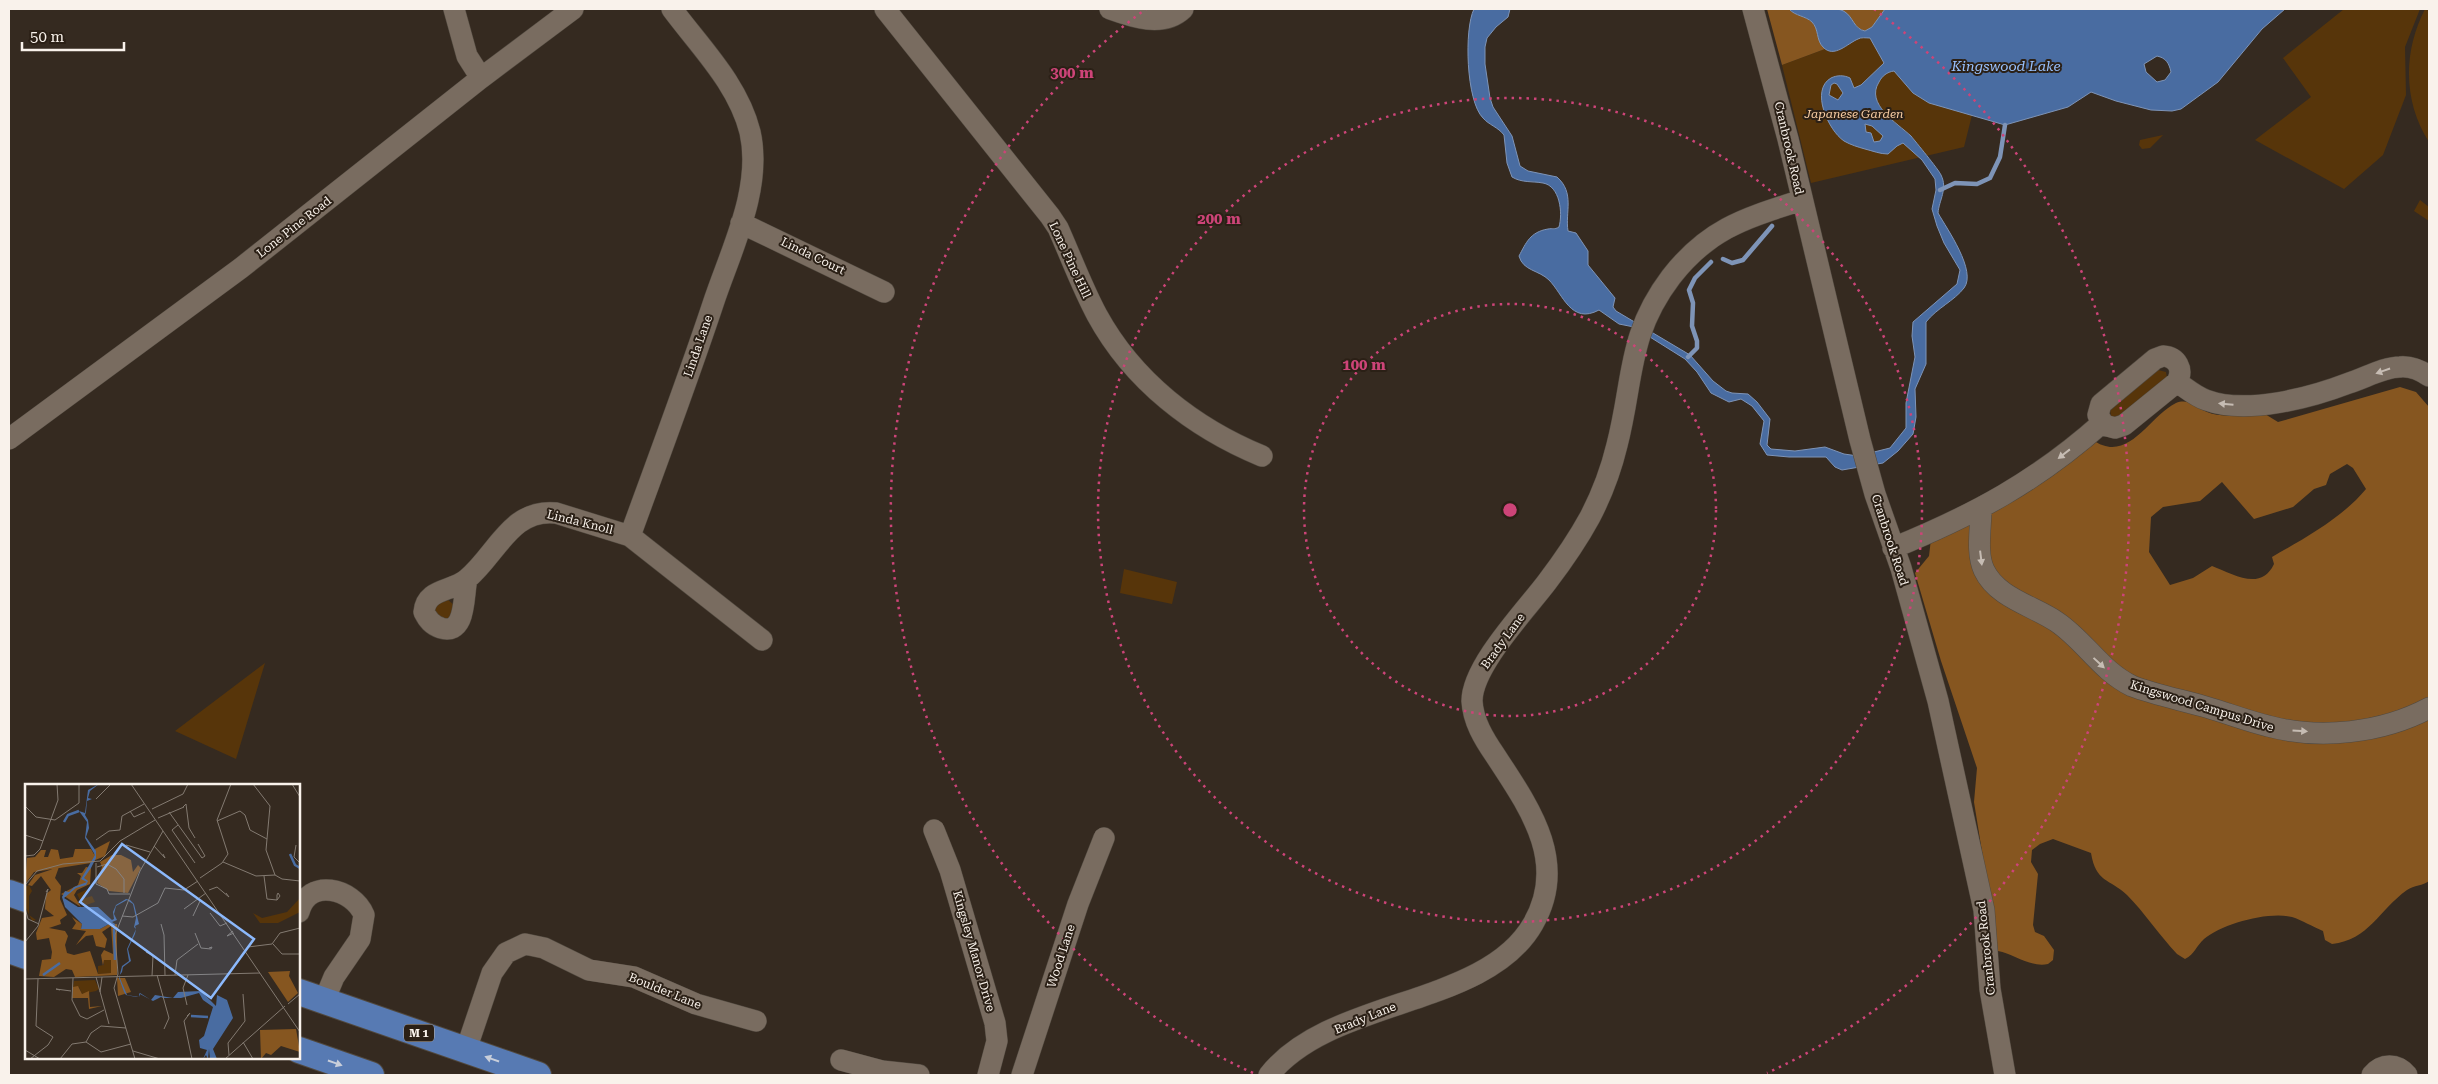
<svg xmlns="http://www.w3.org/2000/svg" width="2438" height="1084" font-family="'Roboto Serif',serif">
	<rect width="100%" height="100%" fill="#352a20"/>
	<path fill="#57350a" d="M2344 9H2420L2405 47 2406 95 2383 155 2344 189 2255 140 2311 97 2283 58Z
		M2425 9 2429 11V142C2403 101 2403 52 2425 9Z
		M1859 38H1871L1879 52 1913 93 1936 105 1972 115 1964 147 1811 183 1782 65 1825 49C1837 54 1848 45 1859 38Z
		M2163 135 2150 148 2142 149 2139 145 2140 140Z
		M2420 200 2429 207V221L2414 211Z
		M2158 370 2166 372 2167 378 2120 420 2111 416 2110 410Z
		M1124 569 1177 582 1172 604 1120 593Z
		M447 599 454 605 451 618 439 620 433 606Z
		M265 663 236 759 175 731Z"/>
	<path fill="#865620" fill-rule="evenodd" d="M1767 9H1789C1795 16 1807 16 1813 23 1819 31 1817 41 1825 49L1782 65Z
		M1837 9H1885L1872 27 1865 31C1852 28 1850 13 1837 9Z
		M2400 387 2416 392 2429 407V881C2423 886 2414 885 2407 890 2379 910 2369 940 2332 944L2325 940 2323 931C2313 927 2302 920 2292 917 2268 911 2222 924 2204 939 2196 946 2195 954 2185 959L2177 954C2160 936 2144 912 2127 895 2109 878 2096 883 2091 853L2053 839 2040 844 2032 850 2031 862 2038 874 2033 925 2035 932 2044 936 2054 950 2053 960 2048 964C2031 968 2014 954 1998 951L1974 802 1977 768 1941 661 1915 573 1929 556 1931 539 2093 440C2128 465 2149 416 2176 403 2188 398 2197 407 2207 412 2225 419 2241 414 2260 411L2278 422ZM2347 464 2353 468 2366 489C2342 518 2305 538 2272 557L2274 564C2261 592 2233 574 2212 566L2193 578 2170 585 2149 552 2151 517 2163 507 2200 501 2222 482 2254 519 2293 507 2314 489 2326 485 2330 474Z"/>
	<path fill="#496ca1" stroke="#7e94b7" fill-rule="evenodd" d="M1474 9H1510L1508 17 1496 27 1487 38 1485 47V64L1490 98 1493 107 1512 136 1520 166 1528 171 1557 177C1575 193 1565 212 1568 231L1576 233 1588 251V265L1615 298 1613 307 1616 311 1690 355 1713 381 1726 391 1732 393 1748 394 1757 402 1770 419 1767 445 1771 449 1795 451 1825 447 1844 454 1858 456 1890 448 1906 428V403L1915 357 1912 336 1913 322 1957 284 1960 270 1944 243 1937 226 1932 209 1936 190 1935 179 1922 160 1903 143 1897 146 1888 154C1880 154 1873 151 1865 149 1858 147 1851 145 1844 141 1828 130 1810 90 1831 78 1837 75 1844 75 1850 78L1854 88 1861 85 1884 63 1870 38C1866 38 1861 37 1858 39 1848 43 1834 59 1823 47 1816 40 1819 29 1812 22 1806 16 1795 16 1789 9 1801 9 1836 5 1845 12 1853 17 1854 29 1865 31L1872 27 1885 9H2285L2262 29 2218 82 2181 109 2172 111 2151 110 2116 101 2091 92 2068 107 2005 125 1929 103 1913 93 1894 71C1887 72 1882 76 1879 82 1865 104 1897 123 1911 136 1915 141 1939 170 1941 175 1948 189 1939 200 1938 213 1947 229 1977 271 1964 288 1954 301 1937 308 1926 322V364L1915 389 1916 417 1913 434 1898 451 1883 463 1842 470 1835 467 1826 457H1789L1767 455 1760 444 1764 421 1752 406 1741 399 1729 402 1711 393 1697 372 1685 359 1634 327 1619 324 1599 310C1571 325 1563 294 1549 280 1539 270 1523 271 1519 256 1526 243 1530 232 1548 229 1553 228 1554 230 1559 227 1563 213 1560 186 1543 183 1532 181 1522 183 1512 177L1507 163 1504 135C1498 127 1489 125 1483 118 1466 101 1464 29 1474 9ZM2157 56C2166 58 2169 63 2171 72L2165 80 2157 82 2146 72 2144 64ZM1834 83 1837 84 1843 93 1838 100 1829 95 1831 85ZM1865 124 1872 126 1883 136 1880 141 1874 142 1871 133 1866 132Z"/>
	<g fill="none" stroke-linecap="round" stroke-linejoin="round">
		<path stroke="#7e94b7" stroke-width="4.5" d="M1940 190 1955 183 1977 184 1990 178 2000 157 2005 125
			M1723 259 1732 263 1743 260 1772 226
			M1688 357 1697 348V341L1692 326 1693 303 1689 290 1695 278 1711 262"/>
		<g stroke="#51493f" stroke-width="22">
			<path id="minor" d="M454 9 467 56 481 78
				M885 9 1050 216 1058 228C1071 257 1082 287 1097 315 1133 381 1194 428 1262 456
				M1110 9C1132 17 1163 28 1183 9
				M1753 9 1788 139 1860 440 1875 494 1901 568 1938 701 1984 910 1990 989 2005 1075
				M741 223 884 292
				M2163 356C2177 357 2184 369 2177 382L2124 425 2115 428 2104 425 2098 415 2101 404 2155 359Z
				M2177 382C2186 388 2195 396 2206 400 2246 415 2310 398 2349 383 2365 378 2384 367 2400 367 2411 366 2420 370 2429 376
				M9 439 241 268 481 78 573 9
				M1981 509C1981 528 1976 553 1984 570 1997 598 2034 606 2057 622 2085 641 2101 671 2132 686 2156 695 2182 700 2206 707 2227 713 2247 721 2268 726 2320 740 2382 733 2429 708
				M630 536C658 459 687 382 713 304 730 252 763 189 750 132 738 84 701 48 672 9
				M1893 548C1974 515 2037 481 2102 423
				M467 579C463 594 467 636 441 628 432 625 428 620 424 612 426 588 452 592 467 579 497 554 511 508 556 513L630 536 762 640
				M934 830 950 870 995 1023 997 1041 988 1075
				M299 912C308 877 353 888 364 915L360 939 334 977 324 1001
				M466 1050 492 973 506 953 525 944 544 948 589 970 634 977 696 1004 756 1021
				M841 1060 882 1071 919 1075
				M1022 1075 1078 904 1104 838
				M1269 1075C1331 997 1485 1008 1533 924 1569 862 1529 807 1495 755 1484 739 1473 721 1472 701 1472 666 1526 610 1547 582 1563 561 1578 539 1590 517 1602 494 1611 470 1617 445 1634 379 1627 335 1671 277 1709 228 1746 218 1802 200
				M2372 1075C2382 1063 2397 1063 2407 1075"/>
		</g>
		<g stroke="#51493f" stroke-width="28">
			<path id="major" d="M9 893 26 899
				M9 950 26 956
				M299 992 538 1075
				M299 1050 371 1075"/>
		</g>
		<use href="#minor" stroke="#796c60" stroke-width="21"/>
		<use href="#major" stroke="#577ab3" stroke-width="26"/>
	</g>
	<defs><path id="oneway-solid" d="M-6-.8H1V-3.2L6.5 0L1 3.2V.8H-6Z" transform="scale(1.25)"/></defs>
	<g fill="#c6bcb3">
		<use href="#oneway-solid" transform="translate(2383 371) rotate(161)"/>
		<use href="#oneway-solid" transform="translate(2226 404) rotate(-175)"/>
		<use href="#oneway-solid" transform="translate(2064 454) rotate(142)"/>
		<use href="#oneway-solid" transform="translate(1981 558) rotate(83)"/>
		<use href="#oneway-solid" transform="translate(2099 663) rotate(43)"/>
		<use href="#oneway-solid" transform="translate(2300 731) rotate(4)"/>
	</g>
	<g fill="#c8ceda">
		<use href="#oneway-solid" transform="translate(492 1059) rotate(-161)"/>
		<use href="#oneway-solid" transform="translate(335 1063) rotate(19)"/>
	</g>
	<g fill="none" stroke="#cd4478" stroke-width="2.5" stroke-dasharray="2.5 5">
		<circle cx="1510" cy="510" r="206"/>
		<circle cx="1510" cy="510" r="412"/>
		<path d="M1253 1073A619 619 0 0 1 1146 9M1874 9A619 619 0 0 1 1767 1073"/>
	</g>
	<g text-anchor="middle" stroke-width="4" stroke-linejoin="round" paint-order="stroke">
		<rect fill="#2b2016" stroke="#bbb3ab" stroke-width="1" x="404" y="1024.5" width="30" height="17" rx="4"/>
		<g font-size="11" font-weight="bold" fill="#f9f2eb">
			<text x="419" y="1037">M 1</text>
		</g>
		<g font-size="12" font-style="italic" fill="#f8cda3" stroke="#2b2016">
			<text x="1854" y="118">Japanese Garden</text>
		</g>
		<g font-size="12" fill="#f9f2eb" stroke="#2b2016">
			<text transform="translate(1789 148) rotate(77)" y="4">Cranbrook Road</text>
			<text transform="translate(294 227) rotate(-38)" y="4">Lone Pine Road</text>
			<text transform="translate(813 256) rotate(26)" y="4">Linda Court</text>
			<text transform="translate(1070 260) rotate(65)" y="4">Lone Pine Hill</text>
			<text transform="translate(698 346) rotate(-71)" y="4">Linda Lane</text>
			<text transform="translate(580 522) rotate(14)" y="4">Linda Knoll</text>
			<text transform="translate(1890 540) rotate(72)" y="4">Cranbrook Road</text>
			<text transform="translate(1503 641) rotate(-54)" y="4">Brady Lane</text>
			<text transform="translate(2202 706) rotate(17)" y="4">Kingswood Campus Drive</text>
			<text transform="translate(1986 948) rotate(-96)" y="4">Cranbrook Road</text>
			<text transform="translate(974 951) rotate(74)" y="4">Kingsley Manor Drive</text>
			<text transform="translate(1061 956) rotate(-72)" y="4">Wood Lane</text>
			<text transform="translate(665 991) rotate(22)" y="4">Boulder Lane</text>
			<text transform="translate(1365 1018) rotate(-22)" y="4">Brady Lane</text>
		</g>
		<g font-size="14" font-style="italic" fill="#98c1fe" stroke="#2b2016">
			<text x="2006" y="71">Kingswood Lake</text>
		</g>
	</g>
	<g transform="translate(25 784)">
		<rect width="275" height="275" fill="#352a20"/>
		<path d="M4 101 7 107 4 112V131L11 136 7 137 0 122V103ZM63 105 60 114 67 112 70 118 58 122 52 110ZM275 114V128L253 139H235L228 129 237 134 262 128ZM79 176H86L87 189 73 190V182L79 181ZM70 196 74 205 71 207 57 210 54 203H48L49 197Z" fill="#57350a"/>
		<path d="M85 57 80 72 68 77 70 65ZM26 65 33 66 35 75 48 73 50 65H66L70 72 66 79 9 88 0 100 2 74 10 73 16 66H21L19 73H23ZM87 71H96L106 76 108 88 113 81 116 84 103 109 84 107 72 99 77 83 75 78ZM34 83 30 94 36 102 35 115 42 131 35 136 36 140 24 144 40 147 43 152 40 161 42 169 49 171 65 167 73 190 86 189V176H79L78 182 76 171 79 166 88 170 86 142 77 148 82 155 80 164 71 162 68 151 61 152 51 161 61 147 47 145 51 139 47 133 57 140 56 145H75L86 139 88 144 90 140H92V191L50 193 47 186 41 185 29 193 14 192 17 176 26 175 27 168 24 154 12 156 11 149 17 134 29 132 20 125 21 110 26 106 16 92 7 102 3 101 10 91ZM61 83 66 84 65 100 52 106 49 111 56 123 36 110 53 101 56 92 52 89H57ZM265 187 264 192 273 209 263 218 243 188ZM92 194H100L106 208 93 212ZM53 202 57 210 64 207 65 223 77 222 64 225 63 214H47L48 203ZM271 245 275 268 256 262 246 271 241 269 236 275 235 246Z" fill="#865620"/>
		<path d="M74 0 65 7 63 14 67 15 62 17 61 28 60 31 63 36 64 44 61 53 71 67V74L66 84 59 94 63 97 61 101 51 104 39 114 53 123H73L87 136 89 135 88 128 91 121 101 115 105 116 109 120 114 140 110 142 111 145 110 150 103 165 106 177 98 183 97 188 94 192 102 211 114 213V210L115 209 126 216 130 211 148 214 153 208 176 207 191 222 192 211 202 216 208 234 188 265 192 275H185L184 265 183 275 181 271 178 275 182 266 175 264 174 256 179 252 188 223 178 216 174 209 156 214H138L136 213 128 217 115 210 114 213H111L101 211 99 208 94 194 97 182 104 177 102 165 111 145 109 143 111 134 108 120 102 116 91 122 89 130 92 136 87 138 90 140 89 145 86 139 75 145H56L57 140 40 123 37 113 40 107 44 108 49 103 62 98 56 95 70 71 60 54 62 38 54 27 60 29 63 6Z" fill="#496ca1"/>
		<path fill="none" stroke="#496ca1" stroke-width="2.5" d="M39 38 43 31 54 27M265 70 270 81 275 84M89 145 90 176M18 191 35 179M166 232 183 233"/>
		<path fill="none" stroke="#837a71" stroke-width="1" d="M106 0 275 248M228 0 245 22 241 66 250 91M267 0 275 13M71 15 86 0M0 22 11 33 30 36 54 19V0M158 23 161 20 164 44 170 54M127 25 158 10 163 0M105 27 109 33 120 28M144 28 177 74 180 72 173 60M133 34 159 23M192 37 215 27 220 31 225 46 242 55M153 41 147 46 170 79M0 51 18 57M71 56 84 47 95 46 97 32 119 20M101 61 125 68M271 61 269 73 275 79M129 62 140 74 138 70M0 72 9 71 15 65 33 16 32 0M198 78 231 92 250 91 257 95 275 97M71 79V100L82 105 84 110H105M72 83 82 80 91 85 99 95V109M239 92 242 115 252 116M175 94 197 79 203 70 192 36 206 0M0 101 12 87 38 80 75 77 95 57 130 36M184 106 192 103 204 113 201 109M253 109 255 112 252 116V111ZM0 124 3 135 14 140M159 125 181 109M185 129 195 142 202 139M97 132 108 133 133 119 140 104 159 106 173 97M168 132 175 117M136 140 139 151 140 191M208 147 202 152 209 149M170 149 176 164 186 165 187 163 184 164M0 158 13 142 23 105 21 108M248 160 257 170H275M223 163 247 160 255 149 275 144M126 170 121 168 128 172 127 192M132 191 144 234 139 245M150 191 152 176 173 160M71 193 84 240M48 194 47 216 55 232 62 235 79 226M0 195 235 189M35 206 31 205 46 207M75 208 77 193M263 220 275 210M162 221 158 204 163 191M162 232 165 229 159 237 167 275M61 258 76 268 106 260M61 258 66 249 76 242 101 244M218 258 228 275M0 266 15 275M108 267 135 275M204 271 203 259 220 237 218 210M5 275 23 261 28 253 11 242 13 195M35 275 47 260 61 258M110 275 89 204 93 190 90 151 115 87 138 47M200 275 260 222"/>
		<path fill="#8cb9fc" fill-opacity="0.15" stroke="#8cb9fc" stroke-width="2.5" d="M97 60 229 155 186 214 55 118Z"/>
		<rect width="275" height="275" fill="none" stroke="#f9f2eb" stroke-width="2.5"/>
	</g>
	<circle cx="1510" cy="510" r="8" fill="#cd4478" stroke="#2b2016" stroke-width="2.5"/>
	<g font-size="15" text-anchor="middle" font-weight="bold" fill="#cd4478" stroke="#2b2016" stroke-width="4" stroke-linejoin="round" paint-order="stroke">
		<text x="1072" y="78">300 m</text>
		<text x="1219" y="224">200 m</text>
		<text x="1364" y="370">100 m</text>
	</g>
	<rect width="2438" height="1084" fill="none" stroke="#f9f2eb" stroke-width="20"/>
	<path d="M22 42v8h102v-8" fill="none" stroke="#f9f2eb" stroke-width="2.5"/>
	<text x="30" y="42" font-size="15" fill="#f9f2eb" stroke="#2b2016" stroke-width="4" paint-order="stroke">50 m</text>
</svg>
